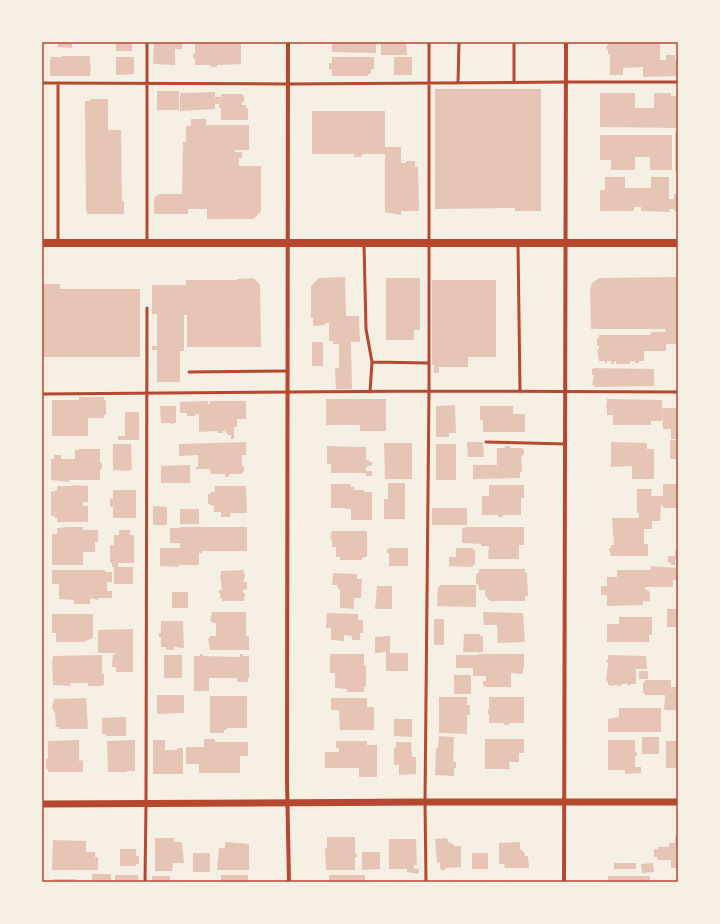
<svg xmlns="http://www.w3.org/2000/svg" width="720" height="924" font-family="Manrope,sans-serif">
	<rect width="100%" height="100%" fill="#f6efe4"/>
	<path fill="#e6c5b7" d="M58 42H72V48L58 47Z
		M116 42H132V51H116Z
		M154 42H182V49H175V65L153 64Z
		M195 42H241V64L217 65V67H211V65H195V59H193V54H195Z
		M332 42H376V53L332 52Z
		M609 42H660V60H666V55H675V60H678V76L643 77V67L623 68V75H610V54H608V50L606 48Z
		M381 43H406L407 55H381Z
		M62 56H90V65H91L90 76H50V60H51V57H62Z
		M116 57H134V74L116 75Z
		M332 57H374V69H371V74H368V76H332V69H329V63H332Z
		M394 57H412V75H394Z
		M435 89H541V211H515V208L435 209Z
		M157 91H179V110H157Z
		M215 92V97H221V94H242V95H244V102H242V105H246V108H248V120H221V108H219V104H215V109L180 111V93Z
		M600 93H635V108H654V93H671V96H678V128L600 127Z
		M90 99H108V130H121L122 201H124V214H87V211H86L85 101H90Z
		M312 111H385V147H401V163H406V161H415V167H418L419 211H401V215L385 212V154H362V157H354V154H312Z
		M191 119H206V126L208 125H249V150H235V152H242V158H239V166H261V211L254 219H207V209H188V214H154V198L159 194H182L183 142H186V126H191Z
		M675 132H678V171H675Z
		M600 135H672V170H650V157H635V170H611V160H600Z
		M605 177H625V188H651V177H669V199H674V194H678V211H674V209H669V212L641 211V207H634V211H600V190H605Z
		M345 277 346 316H359L360 342H351L352 389H336L335 368H339V344H333V341H329V323H325V325L313 326V318H311V286L319 278Z
		M678 277V344H666V351H644V361H639V363H635V361H630V364H616V361H614V364H611V361H607V363H605V361H599L597 349H599V346H597V338H599V335H651V332H665V329H591L590 289 592 283 599 278Z
		M252 278 255 279 260 285 261 347H187V315H184V351H180V382H157V350H152V346H157V314H152V285H186V280H237V279Z
		M386 278H420V330H414V340H386Z
		M432 280H496V357H468V367H439V373H434V365H432Z
		M42 284H60V289H140V357H42Z
		M312 342H323V366H312Z
		M594 368 654 369V386L594 387V385H592L594 375H592V369Z
		M79 397H104V400H106V415H104V418H88V436H52V400H79Z
		M326 399H386V431H360V425H326Z
		M607 399 662 400V421H651V425H613V415H607V408H606Z
		M208 401V404H210V401H246V419H237V427H234V439H231V435H228L225 431H223V433H218V431L199 432V414H195V416H187V413H180V402Z
		M455 405 456 433H449V437H436V406Z
		M160 406H176V423H174V424H171V423H161Z
		M480 406H513V414H525V432H483V420H480Z
		M662 408H678V439H671V429H663Z
		M125 412H139V440H118V436H125Z
		M670 440H678V459H670Z
		M246 442V455H242V465L244 468V471L242 474H229V477H225V474H211L210 469H196V467H198V455L179 456V444Z
		M467 442H483L484 457H468Z
		M611 442 647 443V449H654V479H632V466L611 467Z
		M384 443H412V479H385Z
		M113 444H131L132 470H129V471L113 470Z
		M436 444H456V480H436Z
		M327 446 366 447V460H369V462H372V465L366 467V471H372V476H366V473H331V464H327Z
		M505 446H510V448H522L524 450V454L521 457 522 472H520V478L473 479V465H497V448H505Z
		M79 449H100V463H102V469H100V480H69V482L51 480V459H54V455H61V459H75V450H79Z
		M190 465V483H161V466Z
		M388 483H405V519H384V499H388Z
		M331 484H351V487H354V490H364V492H372V520H351V509H346V508H331Z
		M663 484H678V508H663V505H661L660 521H652V529H644V544H648V556H611L609 548H611V545H614L612 518H639V513H637V489H652L651 496H663Z
		M72 485 88 486V502H83V506H88V522H57V518H55V516H51V492L57 490V486H72Z
		M489 485H524V498H521V515H503V517H498V515H482V496H489Z
		M215 486H246L247 513H231L230 517H221V512H214V506L208 504V494H210L211 492H215Z
		M113 490H136V518H113V507H110V499H113Z
		M153 506 167 507V525H153Z
		M432 508H467V525H432Z
		M180 509H199V524H180Z
		M69 527H83V530H98V542H95V552H83V565H52V534H57V528Z
		M180 527H247V551H202V553H199V565H179V567L160 566V548H180V543H170V528H180Z
		M468 527H524V545H519V559H489L488 558 489 546H481V544L462 543V528Z
		M119 530H130V535H134V563H118V567H112V563H110V545H114V535H119Z
		M332 531H367V556L362 558V560H340V557H336V547H332V539H330Z
		M389 548H408V566H389V553H387V549H389Z
		M456 548H473V550H475V565H473V567L449 566V557H456Z
		M675 551H678V560H675V565H671V563H668V556H675Z
		M651 566 678 568V580H673V587H645V589L650 592V601H643V605L607 606V595H601V586H607V577H617V570H651Z
		M114 567H133V584H114Z
		M479 569H525V573H527L528 596H525V601H490L485 595V590H479V586L476 583V574L479 572Z
		M52 570H105V572H112V582H107V591H112V598H98V600L90 598V604H74V600L59 599V584H52Z
		M243 570 245 575 243 582H247V589L243 590V593H245L244 601H222V598H220V595L221 594H219V590H222L221 580H220L221 571Z
		M333 573 357 574V579H362L361 598H354V609L340 608V590L337 587V585H332Z
		M440 585H476V607L437 606 438 587H440Z
		M377 586H392V609H375Z
		M172 592H188V608H172Z
		M667 609H678V627H667Z
		M212 612H246V636H249V650H210L208 638H210V636H216V623H212V621H210Z
		M483 612 523 613 525 642 498 643 497 625H484Z
		M327 613 358 614V620H363V633H360V640H352V636L344 635V641L331 640V628H326Z
		M52 614H93V638L84 642H56V633H52Z
		M619 617H652V635H649V642H607V624H619Z
		M434 619H444V645H434Z
		M161 621H183L184 648 174 647V650H166V647H161V637H159V633H161Z
		M133 629V672H116V667H112L113 654H116V653H98V630Z
		M464 634H480V636H483V652H463Z
		M390 636V653H408V671H386V652L375 653V637Z
		M200 654H203V656L240 657V654H243V656H249V678H248V682H237V678H209V691H194V656H200Z
		M330 654H364V665H366V687H364V692H347V689L335 688V673H330Z
		M479 654H524V668H523V674L511 673V687H486V686H483V681H486V676H473V668H456V655H479Z
		M102 655V674H104V685H102V686H88V683H70V686L53 685 52 662 53 656Z
		M164 655H182V678H164Z
		M608 655 646 656 647 669H636V661V684H631L629 686 627 684H621V686H619L617 685H614L613 686 608 685V682L606 680 608 663 606 661 608 659Z
		M639 671H648V679H639Z
		M454 675H471V694H454Z
		M645 680H671V687H678V710H664L665 695H645V693H643V682H645Z
		M157 695H184V713L157 714Z
		M210 696H247V728H227V730H224V733H210Z
		M439 697H467V705H470V715H467V734L439 733Z
		M489 697H524V723H509V725H504V723H489V714H488V709H489Z
		M86 698 88 729H59V727H56L55 712H54L52 707 54 699Z
		M331 698H367V707H374V730H340L339 710H331Z
		M619 708H661V732H608V719L619 717Z
		M126 717V736H106V734H102V718Z
		M394 719H412V737L394 736Z
		M439 736 454 737 453 762H456V768H454V776L435 775 436 748H438Z
		M642 737H659V754H642Z
		M204 739H215V742H248V756H240V773H199V764H186V747H204Z
		M485 739H524V753H519V762H509L510 769H485Z
		M79 740V761L83 760V772H48V769H46V759H48V741Z
		M135 740V771H127V772H108L107 741Z
		M153 740H165V750H177V748H183V774H153Z
		M608 740H635V752H637V756H635V767H641V773L625 774V770H608Z
		M336 741H367V745H377V777H359V768H325V752H339V748H336Z
		M666 741H678V768H666Z
		M396 742H411L412 757H416V774L399 775V764L394 765V748H396Z
		M675 836H678V868H671V860H657V857H654V849H658V847H669V843H675Z
		M327 837H355V854H357V857H355V870H326L325 848H327Z
		M155 838H174V842H182L184 863H173L172 871H155Z
		M447 838 448 842 453 844 454 846H461V867L445 868V870H441V868H440V862L437 863 435 839Z
		M389 839H416L417 865H414V869H419V874L407 872V869H389Z
		M53 840 86 841V852H95V857H98V870H52Z
		M225 842 249 844V870H217L219 848H225Z
		M520 842V849L524 852 525 856H528L529 868H505L504 864H499V843Z
		M120 849H136V856H139V864H136V866H120Z
		M362 852H380V869L362 870Z
		M193 853H210V872H193Z
		M472 853H488V869H472Z
		M614 863H636V869H614Z
		M653 863 654 872 642 873 641 864Z
		M92 874H111V882H92Z
		M115 875H138L139 882H115Z
		M221 875H248V882H221Z
		M329 875H365V882H329Z
		M152 876H170V882H152Z
		M608 876H650V882H608Z
		M53 879H76V882H53Z"/>
	<g fill="none" stroke-linecap="round" stroke-linejoin="round">
		<path stroke="#b5482f" stroke-width="3" d="M147 42V242
			M514 42V82
			M42 83 288 84 566 82H678
			M58 83V243
			M458 83 459 42
			M364 244 366 329 372 362
			M518 244 520 391
			M189 372 288 371
			M370 392 372 362 429 363
			M42 394 429 391 678 392
			M486 442 565 444
			M145 882 146 803 147 308
			M426 882 425 802 429 391V42"/>
		<path stroke="#b5482f" stroke-width="4" d="M288 42 287 780 289 882
			M564 882 566 42"/>
		<path stroke="#b5482f" stroke-width="7" d="M42 804 425 802H678"/>
		<path stroke="#b5482f" stroke-width="8" d="M42 243H678"/>
	</g>
	<rect width="720" height="924" fill="none" stroke="#f6efe4" stroke-width="86"/>
	<rect x="43" y="43" width="634" height="838" fill="none" stroke="#b5482f" stroke-width="1.5"/>
</svg>
